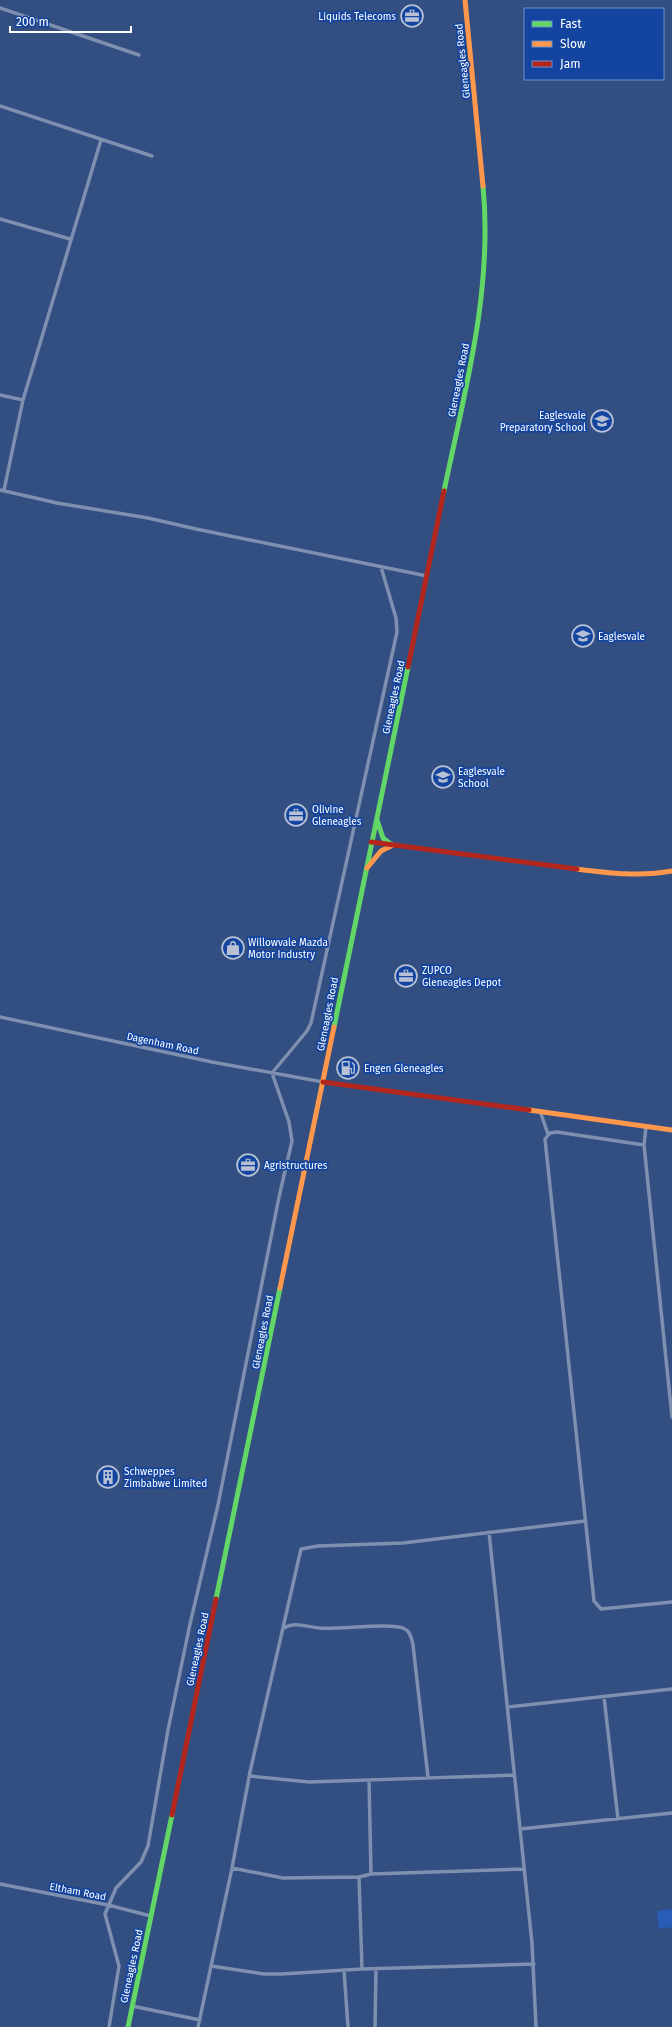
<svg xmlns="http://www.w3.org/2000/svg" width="672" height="2027" font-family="'Fira Sans',sans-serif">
	<rect width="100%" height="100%" fill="#334e80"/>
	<path fill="#285cb6" d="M672 1909V1927L659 1929 657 1911Z"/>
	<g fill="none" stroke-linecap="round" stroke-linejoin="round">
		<path stroke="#7e8fb0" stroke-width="3.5" d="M0 8 139 55
			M0 106 152 156
			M0 219 70 239
			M0 395 23 400
			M0 490 57 503 148 518 196 529 427 576
			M4 490 23 400 101 140
			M0 1017 212 1062 323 1082
			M540 1111 548 1134
			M646 1127 644 1145 672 1417
			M644 1145 557 1132 550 1133 545 1139 594 1601 601 1609 672 1602
			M489 1532 532 1943 536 2027
			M284 1628C295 1621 307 1627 319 1628 338 1630 392 1622 405 1629 411 1632 412 1640 413 1645L428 1777
			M604 1697 618 1819
			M508 1707 672 1689
			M250 1776 309 1782 514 1775
			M369 1780 371 1874
			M520 1829 672 1813
			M232 1868 283 1878 359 1877 371 1874 524 1869
			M359 1877 362 1969
			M0 1884 108 1905 151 1916
			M211 1966 264 1974H282L362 1969 534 1964
			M344 1970 348 2027
			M132 2006 200 2020
			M109 2027 119 1966 105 1914 116 1888 141 1862 148 1846 168 1730 190 1624 218 1505 279 1197 292 1141 289 1122 272 1073 307 1031 311 1023 397 632 396 618 381 567
			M198 2027 232 1868 250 1772 301 1549 318 1546 403 1543 585 1521
			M375 2027 376 1969"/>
		<path stroke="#63d668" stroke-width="5" d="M444 491C465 390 493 290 483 186
			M377 820 383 838 392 845
			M334 1027 408 667
			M216 1599 280 1288
			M128 2027 172 1815"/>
		<path stroke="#ff974d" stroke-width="5" d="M465 0 483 186
			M367 868 381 851 393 845
			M577 869C609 873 640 877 672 871
			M529 1110 672 1130
			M280 1288 334 1027"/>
		<path stroke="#b3261e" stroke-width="5" d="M408 667 444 491
			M371 842 577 869
			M323 1082 529 1110
			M172 1815 216 1599"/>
	</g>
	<defs>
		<g id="office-ring" transform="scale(1.15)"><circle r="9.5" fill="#1345a0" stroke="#b8c1d3" stroke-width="1.5"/><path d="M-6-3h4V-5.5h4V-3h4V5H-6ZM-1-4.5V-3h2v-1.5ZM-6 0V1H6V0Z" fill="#b8c1d3"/></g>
		<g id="school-ring" transform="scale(1.15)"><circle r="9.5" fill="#1345a0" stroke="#b8c1d3" stroke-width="1.5"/><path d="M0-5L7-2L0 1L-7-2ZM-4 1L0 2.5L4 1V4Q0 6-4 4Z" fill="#b8c1d3"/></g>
		<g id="shop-ring" transform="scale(1.15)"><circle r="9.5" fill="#1345a0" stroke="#b8c1d3" stroke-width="1.5"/><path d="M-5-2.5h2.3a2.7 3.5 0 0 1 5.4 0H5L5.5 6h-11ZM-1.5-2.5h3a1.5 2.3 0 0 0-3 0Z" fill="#b8c1d3"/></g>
		<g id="fuel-ring" transform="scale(1.15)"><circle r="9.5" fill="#1345a0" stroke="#b8c1d3" stroke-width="1.5"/><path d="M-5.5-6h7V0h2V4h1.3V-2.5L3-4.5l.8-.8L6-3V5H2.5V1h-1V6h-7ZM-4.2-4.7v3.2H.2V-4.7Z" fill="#b8c1d3"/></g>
		<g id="building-ring" transform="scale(1.15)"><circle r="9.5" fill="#1345a0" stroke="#b8c1d3" stroke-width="1.5"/><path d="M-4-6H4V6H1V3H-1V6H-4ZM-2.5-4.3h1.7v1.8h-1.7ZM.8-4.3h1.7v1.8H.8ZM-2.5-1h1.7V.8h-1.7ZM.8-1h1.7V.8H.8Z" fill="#b8c1d3"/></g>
	</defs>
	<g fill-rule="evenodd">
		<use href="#office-ring" x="412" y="16"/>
		<use href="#school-ring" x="602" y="421"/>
		<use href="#school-ring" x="583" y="636"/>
		<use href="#school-ring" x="443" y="777"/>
		<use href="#office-ring" x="296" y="815"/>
		<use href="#shop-ring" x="233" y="948"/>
		<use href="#office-ring" x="406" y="976"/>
		<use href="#fuel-ring" x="348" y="1068"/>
		<use href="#office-ring" x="248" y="1165"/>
		<use href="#building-ring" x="108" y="1477"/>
	</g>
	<g text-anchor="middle" stroke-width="3.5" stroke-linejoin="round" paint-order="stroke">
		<g font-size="10" fill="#fff" stroke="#1345a0" text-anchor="start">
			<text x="396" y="20" text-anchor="end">Liquids Telecoms</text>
			<text x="586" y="419" text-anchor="end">Eaglesvale<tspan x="586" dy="12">Preparatory School</tspan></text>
			<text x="598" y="640">Eaglesvale</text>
			<text x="458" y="775">Eaglesvale<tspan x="458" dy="12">School</tspan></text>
			<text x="312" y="813">Olivine<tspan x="312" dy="12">Gleneagles</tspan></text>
			<text x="248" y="946">Willowvale Mazda<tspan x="248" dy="12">Motor Industry</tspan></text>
			<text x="422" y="974">ZUPCO<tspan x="422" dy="12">Gleneagles Depot</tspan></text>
			<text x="364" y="1072">Engen Gleneagles</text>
			<text x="264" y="1169">Agristructures</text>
			<text x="124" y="1475">Schweppes<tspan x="124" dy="12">Zimbabwe Limited</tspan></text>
		</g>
		<g font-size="10" fill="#fff" stroke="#1345a0">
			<text transform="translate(462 61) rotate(-96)" y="4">Gleneagles Road</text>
			<text transform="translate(458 380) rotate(-79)" y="4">Gleneagles Road</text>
			<text transform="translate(393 697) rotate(-78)" y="4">Gleneagles Road</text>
			<text transform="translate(327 1014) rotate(-79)" y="4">Gleneagles Road</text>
			<text transform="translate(163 1043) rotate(12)" y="4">Dagenham Road</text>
			<text transform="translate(262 1332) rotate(-79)" y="4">Gleneagles Road</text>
			<text transform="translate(197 1649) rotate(-78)" y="4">Gleneagles Road</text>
			<text transform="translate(78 1891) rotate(11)" y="4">Eltham Road</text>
			<text transform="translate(131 1966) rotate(-78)" y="4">Gleneagles Road</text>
		</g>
	</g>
	<rect x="524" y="8" width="140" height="72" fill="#1345a0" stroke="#718fc6"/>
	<rect x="532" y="21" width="20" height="6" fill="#63d668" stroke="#718fc6"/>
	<text x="560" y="28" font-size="12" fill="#ffffff">Fast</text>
	<rect x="532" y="41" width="20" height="6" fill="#ff974d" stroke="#718fc6"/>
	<text x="560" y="48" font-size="12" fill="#ffffff">Slow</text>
	<rect x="532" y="61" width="20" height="6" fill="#b3261e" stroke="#718fc6"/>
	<text x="560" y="68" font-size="12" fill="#ffffff">Jam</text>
	<path d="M10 26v6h121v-6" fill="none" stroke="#ffffff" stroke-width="2"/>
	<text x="16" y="26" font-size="12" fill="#ffffff" stroke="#1345a0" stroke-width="3" paint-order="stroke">200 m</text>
</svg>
